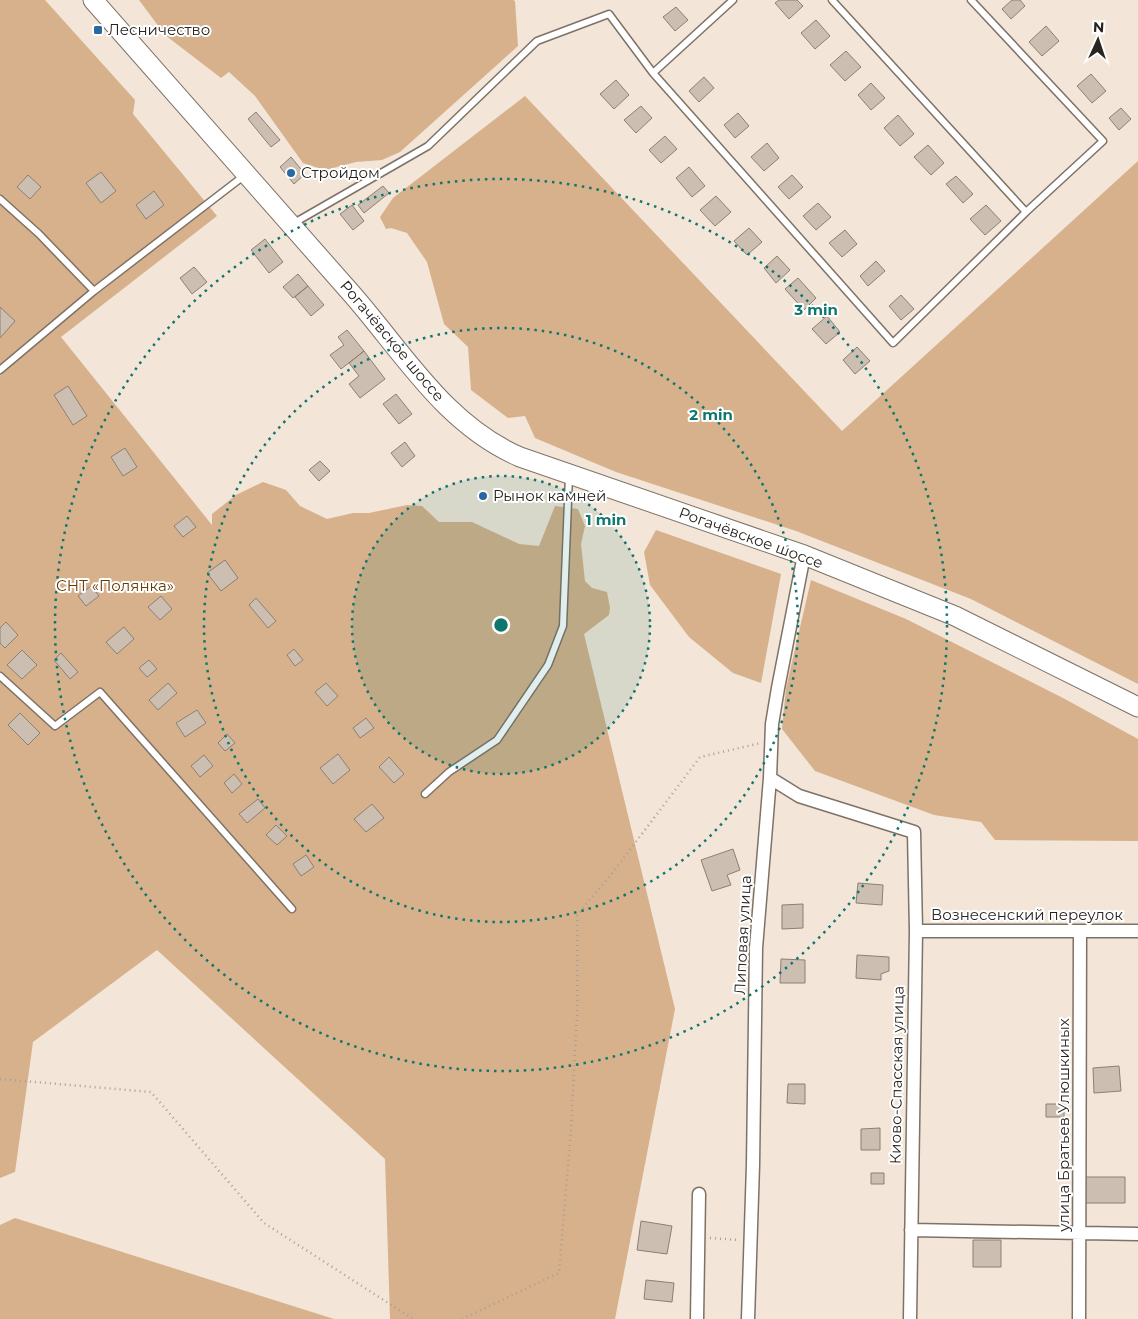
<svg xmlns="http://www.w3.org/2000/svg" width="1138" height="1319" font-family="Montserrat,sans-serif">
	<rect width="100%" height="100%" fill="#f3e5d8"/>
	<path fill="#d7b18b" d="M0 0H45L135 100 133 114 217 216 61 337 212 525V514L236 495 263 482 286 490 300 506 327 519 353 513H369L407 505 422 506 439 522H472L519 544 539 546 555 506 578 509 585 526 581 544 585 581 592 588 607 592 610 608 609 615 584 634 675 1009 615 1319H390L385 1159 157 950 33 1042 15 1172 0 1178Z
		M139 0H513L515 1 518 46 400 152 382 160 356 162 325 170 303 163 255 96 229 72 221 78 165 35Z
		M525 96 842 431 1138 161V684L971 599 796 531 616 472 535 438 525 416 508 418 471 390 468 347 444 324 427 262 407 233 391 228 386 229 380 217 393 198Z
		M656 530 781 574 761 683 733 673 689 637 650 585 644 552Z
		M811 580 906 619 1063 698 1138 739V841L995 840 981 822 934 815 815 771 782 729 786 688Z
		M15 1218 334 1319H0V1225Z"/>
	<path fill="#ccbfb2" stroke="#8c8073" d="M779 0H797L803 6 789 19 775 3Z
		M1012 0H1020L1025 6 1011 19 1002 9Z
		M676 7 688 20 675 31 663 17Z
		M816 20 830 36 815 49 801 33Z
		M1046 26 1059 41 1042 56 1029 42Z
		M846 51 861 67 845 81 830 65Z
		M1091 74 1106 91 1092 103 1077 86Z
		M704 77 714 88 699 102 689 91Z
		M616 80 629 95 614 109 600 94Z
		M871 83 885 98 871 110 858 95Z
		M641 106 652 118 636 133 624 120Z
		M1121 108 1131 119 1119 130 1109 118Z
		M256 112 280 140 271 147 248 119Z
		M738 113 749 126 735 138 724 125Z
		M898 115 914 134 900 146 884 128Z
		M665 136 677 149 661 163 649 150Z
		M767 143 779 158 764 171 751 157Z
		M928 145 944 163 931 175 914 157Z
		M291 157 305 174 294 184 280 167Z
		M689 167 705 186 692 197 676 178Z
		M101 172 116 191 101 203 86 183Z
		M28 175 41 187 30 199 17 187Z
		M792 175 803 187 789 199 778 187Z
		M956 176 973 194 963 203 946 184Z
		M383 186 389 193 364 213 358 205Z
		M154 191 164 205 146 219 136 205Z
		M716 196 731 212 715 226 700 210Z
		M818 203 831 217 816 230 803 216Z
		M352 205 364 221 353 230 340 214Z
		M986 205 1001 221 985 235 970 219Z
		M749 228 762 242 747 255 734 241Z
		M845 230 857 244 842 257 829 243Z
		M265 239 283 262 269 273 251 250Z
		M777 256 790 270 776 283 764 268Z
		M876 261 885 271 868 286 860 276Z
		M194 267 207 282 192 294 180 278Z
		M298 274 308 286 293 298 283 287Z
		M798 278 816 298 804 310 785 289Z
		M308 286 324 305 311 316 295 297Z
		M901 295 914 309 901 320 889 306Z
		M0 307 15 321 0 338Z
		M827 316 840 332 826 344 812 329Z
		M347 330 364 351 341 369 330 355 344 345 338 337Z
		M857 347 870 361 855 374 843 360Z
		M364 351 385 379 360 398 349 384 359 376 349 363Z
		M68 386 87 416 73 425 54 395Z
		M396 394 412 414 399 424 383 404Z
		M405 442 415 456 402 467 391 453Z
		M125 448 137 467 123 476 111 457Z
		M320 461 330 471 319 481 309 470Z
		M187 516 196 527 183 537 174 526Z
		M225 560 238 578 221 591 207 573Z
		M91 586 99 596 86 606 78 596Z
		M161 596 172 609 160 620 148 607Z
		M256 598 276 621 268 628 249 605Z
		M6 622 18 635 5 648 0 643V628Z
		M124 627 134 639 117 654 106 642Z
		M294 649 303 660 295 666 287 655Z
		M22 650 37 665 22 679 7 665Z
		M61 653 78 672 70 679 54 660Z
		M149 660 157 669 147 677 139 668Z
		M168 683 177 693 158 710 149 700Z
		M326 683 338 696 327 706 315 692Z
		M197 710 206 723 185 737 176 723Z
		M20 713 40 733 28 745 8 725Z
		M366 718 374 728 360 738 353 728Z
		M227 734 235 743 225 751 218 743Z
		M338 754 350 770 333 784 320 768Z
		M204 755 213 766 200 777 191 766Z
		M389 757 404 774 394 783 379 767Z
		M234 774 242 784 232 793 224 783Z
		M258 799 265 808 247 823 239 814Z
		M372 804 384 818 366 832 354 819Z
		M276 825 287 836 277 845 266 835Z
		M733 849 740 870 727 875 731 885 712 891 701 860Z
		M306 855 314 867 301 876 293 864Z
		M858 883 883 885 882 905 856 903Z
		M803 904V928L782 929V905Z
		M857 955 889 957V971L881 974V980L856 978Z
		M781 959 805 960V983H780Z
		M1119 1066 1121 1091 1094 1093 1093 1068Z
		M788 1084H805V1104L787 1103Z
		M1046 1104H1064V1117H1046Z
		M880 1128V1150H861V1129Z
		M871 1173H884V1184H871Z
		M1084 1177H1125V1203H1083Z
		M641 1221 672 1226 667 1254 637 1250Z
		M973 1240H1001V1267H973Z
		M646 1280 674 1283 672 1302 644 1299Z"/>
	<g fill="none" stroke-linecap="round" stroke-linejoin="round">
		<g stroke="#7e7266" stroke-width="9">
			<path id="service" d="M832 0 1026 212
				M653 73 733 0
				M0 199 39 234 94 291 0 370
				M294 223 428 146 537 41 609 14 653 73 893 343 1026 212 1103 141 971 0
				M94 291 245 175
				M0 676 55 726 100 692 292 909
				M425 794 449 772 497 740 548 665 563 626 569 476"/>
		</g>
		<g stroke="#7e7266" stroke-width="15">
			<path id="minor" d="M770 778 799 796 914 832 916 931 910 1319
				M916 931H1138
				M911 1230 1138 1234
				M697 1319 699 1194
				M748 1319 753 1165 756 948 770 778 772 724 778 688 804 555
				M1079 1319 1080 931"/>
		</g>
		<g stroke="#7e7266" stroke-width="21">
			<path id="primary" d="M93 0C179 97 265 195 351 293 403 352 445 425 520 457L804 555 955 616 1138 707"/>
		</g>
		<path stroke="#a99e94" stroke-width="2.5" stroke-dasharray="1 4" stroke-linecap="butt" d="M0 1079 151 1092 264 1223 413 1319
			M710 1238 739 1240
			M462 1319 559 1273 571 1130 577 1014V915L614 871 700 757 761 743"/>
		<use href="#service" stroke="#fff" stroke-width="6"/>
		<use href="#minor" stroke="#fff" stroke-width="12"/>
		<use href="#primary" stroke="#fff" stroke-width="19"/>
	</g>
	<circle cx="501" cy="625" r="149" fill="#0f766e" fill-opacity=".12"/>
	<g fill="none" stroke="#0f766e" stroke-width="2.5" stroke-dasharray="2.5 5">
		<circle cx="501" cy="625" r="149"/>
		<circle cx="501" cy="625" r="297"/>
		<circle cx="501" cy="625" r="446"/>
	</g>
	<g fill="#286aa0" stroke="#fff" stroke-width="2">
		<rect x="93" y="25" width="10" height="10" rx="2.5"/>
		<circle cx="291" cy="173" r="5"/>
		<circle cx="483" cy="496" r="5"/>
	</g>
	<g text-anchor="middle" stroke-width="4" stroke-linejoin="round" paint-order="stroke">
		<g font-size="15" fill="#2a2420" stroke="#fff" text-anchor="start">
			<text x="108" y="35">Лесничество</text>
			<text x="301" y="178">Стройдом</text>
			<text x="493" y="501">Рынок камней</text>
		</g>
		<g font-size="15" fill="#2a2420" stroke="#fff">
			<text transform="translate(392 341) rotate(50)" y="5">Рогачёвское шоссе</text>
			<text transform="translate(751 538) rotate(20)" y="5">Рогачёвское шоссе</text>
			<text x="1027" y="920">Вознесенский переулок</text>
			<text transform="translate(743 935) rotate(-87)" y="5">Липовая улица</text>
			<text transform="translate(897 1075) rotate(-89)" y="5">Киово-Спасская улица</text>
			<text transform="translate(1064 1125) rotate(-90)" y="5">улица Братьев Улюшкиных</text>
		</g>
		<g font-size="15" fill="#633c06" stroke="#fff">
			<text x="115" y="591">СНТ «Полянка»</text>
		</g>
	</g>
	<circle cx="501" cy="625" r="8" fill="#0f766e" stroke="#fff" stroke-width="2.5"/>
	<g font-size="15" text-anchor="middle" font-weight="bold" fill="#0f766e" stroke="#fff" stroke-width="4" stroke-linejoin="round" paint-order="stroke">
		<text x="816" y="315">3 min</text>
		<text x="711" y="420">2 min</text>
		<text x="606" y="525">1 min</text>
	</g>
	<g transform="translate(1098 40) rotate(3)" stroke="#ffffff" stroke-width="4" paint-order="stroke">
	<path d="M0-4L9 19L0 12L-9 19Z" fill="#2a2420"/>
	<text y="-8" font-size="14" font-weight="bold" text-anchor="middle" fill="#2a2420">N</text>
	</g>
</svg>
